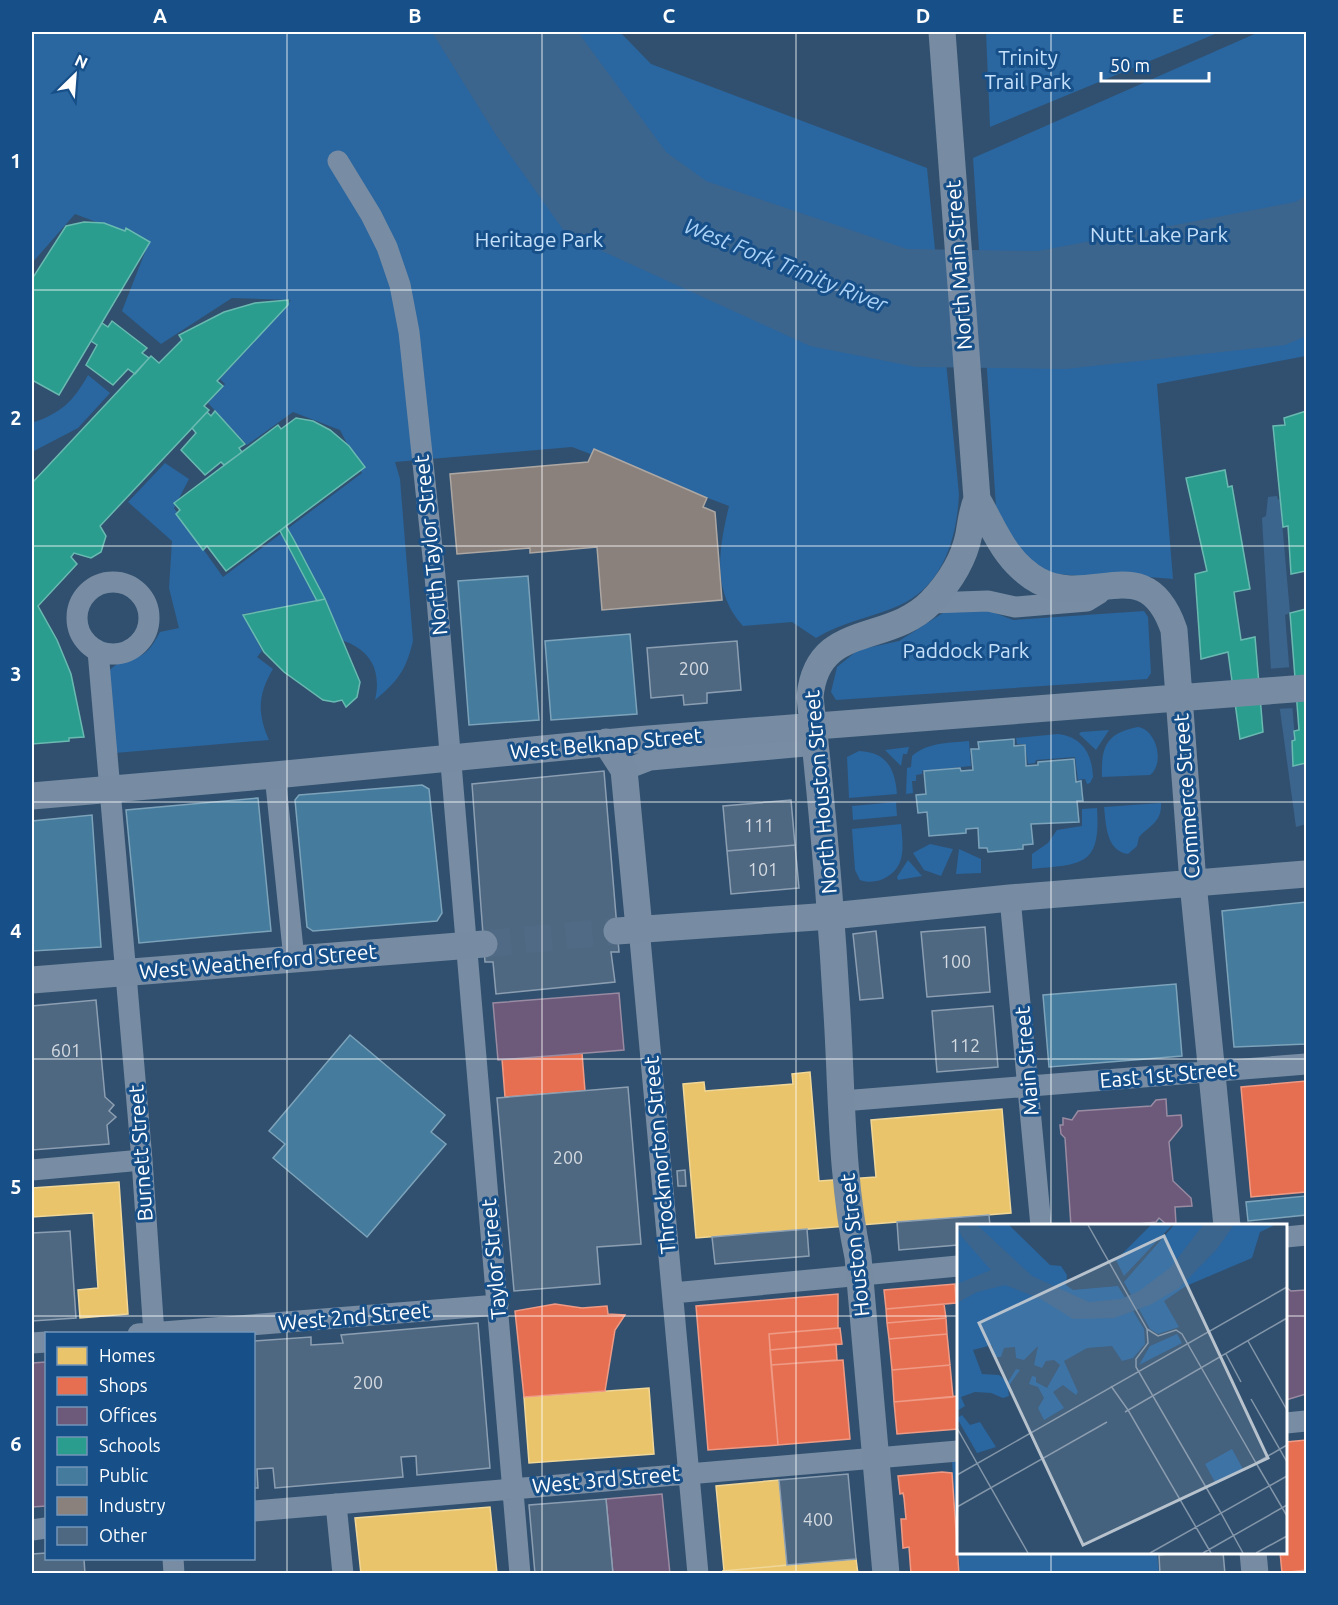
<svg xmlns="http://www.w3.org/2000/svg" width="1338" height="1605" font-family="Ubuntu,sans-serif">
	<rect width="100%" height="100%" fill="#31506f"/>
	<path fill="#2a669f" d="M32 32H620L651 64 927 168 959 494C957 538 943 587 898 606 870 618 842 622 816 638L792 622 743 626C711 591 719 548 729 506L572 447 395 462 400 479 413 641C406 670 398 681 375 700 382 670 370 649 341 640L325 600 243 614 262 651 257 657 273 669C258 694 257 713 269 740L115 753 108 673C116 659 134 662 146 652 152 647 156 639 160 632L179 628 169 588 172 541 128 502 165 463 189 479 174 508 223 577 362 473 340 430 293 412 247 445 208 403 225 384 220 379 291 300 232 298 161 344 122 311 149 242 75 214 32 263Z
		M986 32H1220L990 127Z
		M1259 32H1306V356L1157 384 1173 579 1124 575 1100 578 1048 573 1020 553 996 507 973 158Z
		M88 375 110 393 78 428 32 452V423C61 413 73 402 88 375Z
		M985 609 1013 620 1144 611 1148 617 1151 673 1147 679 836 700 831 692 837 667 858 650 899 641 946 611Z
		M1138 727C1157 730 1165 764 1150 775L1102 777C1101 747 1106 733 1138 727Z
		M1109 730 1096 750 1079 734 1081 732Z
		M1058 734C1082 737 1092 753 1093 777L1090 783 1087 784 1085 779 1078 780 1075 757 1036 760 1035 763 1028 764 1025 744H1017L1016 738Z
		M969 741 971 766 922 771V774L916 775V781H912L913 793 906 794 907 768 911 767 912 756C928 742 949 743 969 741Z
		M909 747 907 754H903L901 766 885 750Z
		M859 751C887 752 895 769 897 794L849 798 847 757Z
		M896 802 897 816 853 820 852 806Z
		M1161 803C1162 822 1150 825 1139 837L1137 846 1128 854C1106 851 1106 824 1104 807Z
		M1097 808C1101 867 1082 864 1032 869V854L1048 843 1057 830 1082 826V809Z
		M901 824C903 846 907 868 883 879 876 882 867 883 860 880L855 870 852 829Z
		M930 844 953 849 941 876 924 870 913 853Z
		M959 849 981 859V873L956 874Z
		M908 860 922 876 898 880 897 877Z
		M952 1462H958V1552L1157 1553 1159 1573H960Z"/>
	<path fill="#3c658e" d="M432 32H578L666 152 706 181 907 249 1038 251 1295 202 1306 196V336L1285 345 1065 369 916 367 810 346 567 235 496 135Z
		M1277 496 1278 500 1280 499 1290 613 1285 615 1295 740 1292 741 1293 766 1306 763V824L1296 827 1280 710 1272 687 1262 518 1266 516 1268 497Z"/>
	<path fill="#31506f" d="M1292 667 1295 708 1277 709 1269 688 1267 669Z"/>
	<path fill="#e9c46a" stroke="#f0d697" stroke-width="1.5" d="M810 1072 819 1181 876 1177 871 1120 1002 1109 1011 1213 696 1238 683 1084 704 1082 705 1091 793 1084 792 1074Z
		M119 1182 128 1314 80 1318 78 1290 98 1288 93 1213 32 1217V1188Z
		M649 1388 654 1454 529 1463 524 1397Z
		M779 1480 787 1565 724 1571 716 1486Z
		M490 1507 497 1573 361 1574 355 1518Z
		M856 1559 858 1574H724L723 1571Z"/>
	<path fill="#e76f51" stroke="#ee9a85" stroke-width="1.5" d="M582 1053 585 1091 505 1097 502 1059Z
		M1306 1081V1192L1251 1197 1241 1087Z
		M955 1284 956 1303 886 1309 884 1290Z
		M838 1294V1328L769 1334 778 1445 708 1450 696 1306Z
		M555 1304 582 1308 607 1306 608 1314 625 1315 615 1330 605 1391 524 1397 515 1311Z
		M944 1304 946 1318 887 1323 886 1309Z
		M946 1318 947 1334 889 1339 887 1323Z
		M840 1328 842 1344 770 1350 769 1334Z
		M947 1334 950 1365 892 1370 889 1339Z
		M836 1344 837 1360 771 1365 770 1350Z
		M843 1360 850 1439 778 1445 771 1365Z
		M950 1365 953 1397 894 1402 892 1370Z
		M958 1390V1429L897 1434 894 1402 958 1396Z
		M1306 1440V1570L1282 1573 1280 1552H1286V1442Z
		M942 1472 952 1473 959 1574H911L909 1547 903 1548 901 1519H906L904 1498 903 1493 900 1494 898 1476Z"/>
	<path fill="#6d597a" stroke="#998ba2" stroke-width="1.5" d="M619 993 624 1050 498 1060 493 1003Z
		M1166 1099 1167 1116 1181 1115 1182 1126 1169 1142 1173 1181 1191 1198 1192 1206 1175 1207 1176 1224 1167 1225 1159 1218 1156 1222 1120 1226H1071L1065 1138 1061 1134 1060 1125H1063V1118L1072 1120 1078 1111 1151 1106 1156 1100Z
		M1286 1287 1291 1291 1306 1290V1394L1286 1400Z
		M46 1362V1506L32 1507V1363Z
		M662 1494 670 1574H613L606 1499Z"/>
	<path fill="#2a9d8f" stroke="#6abab1" stroke-width="1.5" d="M84 222 104 223 125 231 126 228 150 242 59 395 32 380V279L66 226Z
		M288 300V305L217 381 223 386 204 406 209 410 100 526 106 536 101 552 91 558 74 553 71 557 77 564 38 606 57 640 71 674 84 737 69 738V741L32 744V483L151 356 159 363 182 340 179 335 224 312 255 303Z
		M112 321 147 348 142 353 149 358 135 374 128 369 113 385 86 365 97 345 91 341 102 323 108 327Z
		M215 411 245 444 239 448 242 452 224 465 221 462 205 475 181 450 196 433 192 428 207 412 211 416Z
		M1306 411V571L1291 574 1288 526 1283 527 1273 426 1285 425 1284 418Z
		M296 418 313 421 330 430 349 446 365 467 226 571 207 546 203 550 176 514 180 510 174 503 278 425 281 429Z
		M1225 470 1228 487 1232 486 1250 589 1234 592 1241 640 1255 637 1263 732 1240 739 1228 652 1201 659 1195 574 1207 571 1186 478Z
		M286 526 294 540 325 599 317 601 280 531Z
		M325 599 360 682 357 697 346 707 342 700 334 702 323 700 284 672 264 652 243 615Z
		M1306 609V763L1293 766 1292 741 1295 740 1294 731 1299 730 1290 613Z"/>
	<path fill="#457b9d" stroke="#7da3ba" stroke-width="1.5" d="M528 576 539 720 469 725 458 581Z
		M630 634 637 714 551 720 545 641Z
		M1014 739V746L1025 745 1026 766 1038 765V762L1074 759 1076 782 1081 781 1082 792 1083 801H1077L1079 822 1031 824 1033 844 1023 845V849L988 852 987 848H979L978 828 966 829V833L929 836 927 812 918 813 916 795 926 794 924 771 960 768 961 771 973 770 971 749H979L978 742Z
		M422 785 429 789 442 913 437 921 313 931 307 927 295 800 299 795Z
		M258 798 271 931 139 943 126 810Z
		M92 815 101 947 32 951V821Z
		M1306 902V1044L1234 1047 1222 911Z
		M1176 984 1182 1056 1049 1067 1043 995Z
		M350 1035 445 1115 431 1132 446 1144 367 1237 273 1158 285 1144 269 1131Z
		M1306 1196V1215L1248 1221 1246 1202Z"/>
	<path fill="#8a817c" stroke="#ada7a3" stroke-width="1.5" d="M594 449 707 498 703 507 715 512 722 600 602 610 597 547 530 553V548L457 554 450 474 588 462Z"/>
	<path fill="#4f6881" stroke="#8c9fb2" stroke-width="1.5" d="M737 641 741 690 707 693V703L684 705 683 695 651 698 647 648Z
		M604 771 619 952H611L615 982 496 994 493 962H485L472 784Z
		M791 800 795 845 727 851 723 806Z
		M795 845 799 888 731 894 727 851Z
		M985 927 990 992 927 997 921 932Z
		M876 931 883 998 860 1000 853 934Z
		M96 1000 105 1097 114 1105 109 1111 116 1117 107 1125 109 1144 32 1150V1006Z
		M993 1006 998 1067 937 1072 932 1011Z
		M628 1087 641 1244 597 1247 600 1284 514 1291 497 1098Z
		M685 1170 686 1186H678L677 1171Z
		M989 1215 990 1226H958V1245L899 1250 897 1222Z
		M807 1229 809 1256 715 1264 712 1237Z
		M70 1231 76 1318 32 1321V1233Z
		M478 1323 490 1468 417 1475 416 1456 401 1457 403 1477 275 1488 273 1468 257 1469 258 1488H254V1341L311 1337V1345L343 1343 341 1335Z
		M848 1474 856 1559 787 1565 779 1480Z
		M606 1499 613 1574H535L529 1505Z
		M1185 1552H1223L1225 1574H1160L1159 1555Z
		M46 1553V1558L84 1559 85 1574H32V1554Z"/>
	<g fill="none" stroke-linecap="round" stroke-linejoin="round">
		<path stroke="#506a85" stroke-width="27" stroke-dasharray="27 14" stroke-linecap="butt" d="M484 944 617 931"/>
		<path stroke="#788da4" stroke-width="21" d="M338 161 371 215 387 247 400 285 409 332 435 576 520 1574
			M77 618a36 36 0 1 1 72 0a36 36 0 1 1-72 0Z
			M930 603 988 601 1015 607 1087 601 1100 593
			M98 651 142 1160 154 1334
			M624 770 650 760 816 745
			M275 775 294 959
			M1010 898 1041 1226
			M639 928 698 1574
			M842 1101 1306 1064
			M32 1170 142 1160
			M1286 1237 1306 1235
			M673 1293 958 1266
			M138 1334 498 1305
			M32 1343 46 1342
			M1286 1423 1306 1421
			M336 1504 343 1574
			M254 1511 958 1451
			M32 1530 46 1528
			M173 1558 174 1574"/>
		<path stroke="#778ca2" stroke-width="27" d="M977 499C995 530 1005 562 1039 581 1093 609 1146 548 1174 630L1193 883 1227 1226
			M606 742 624 770 639 928
			M32 796 275 775 636 740 1306 688
			M617 931 831 916 1010 898 1306 874
			M32 980 484 944
			M1253 1552 1255 1574
			M886 1574 858 1257C841 1178 842 1094 837 1013 831 907 822 802 810 697 817 621 888 646 931 602 949 583 964 560 969 534 971 522 972 511 977 499L942 32"/>
	</g>
	<path fill="none" stroke="#fff" stroke-width="1.5" stroke-opacity="0.55" d="M287 32V1574M542 32V1574M796 32V1574M1051 32V1226M32 290H1306M32 546H1306M32 802H1306M32 1059H1306M32 1316H958M1286 1316H1306M1051 1552V1574"/>
	<g text-anchor="middle" stroke-width="6" stroke-linejoin="round" paint-order="stroke">
		<g font-size="18" fill="#d3d9e0">
			<text x="694" y="675">200</text>
			<text x="759" y="832">111</text>
			<text x="763" y="876">101</text>
			<text x="956" y="968">100</text>
			<text x="965" y="1052">112</text>
			<text x="66" y="1057">601</text>
			<text x="568" y="1164">200</text>
			<text x="368" y="1389">200</text>
			<text x="818" y="1526">400</text>
		</g>
		<g font-size="21" fill="#c4e0fa" stroke="#174f89">
			<text x="1028" y="65">Trinity<tspan x="1028" dy="24">Trail Park</tspan></text>
			<text x="1159" y="242">Nutt Lake Park</text>
			<text x="539" y="247">Heritage Park</text>
			<text x="966" y="658">Paddock Park</text>
		</g>
		<g font-size="21" fill="#fff" stroke="#174f89">
			<text transform="translate(959 265) rotate(-94)" y="7">North Main Street</text>
			<text transform="translate(431 545) rotate(-96)" y="7">North Taylor Street</text>
			<text transform="translate(606 744) rotate(-5)" y="7">West Belknap Street</text>
			<text transform="translate(821 792) rotate(-95)" y="7">North Houston Street</text>
			<text transform="translate(1187 796) rotate(-94)" y="7">Commerce Street</text>
			<text transform="translate(258 962) rotate(-5)" y="7">West Weatherford Street</text>
			<text transform="translate(1027 1061) rotate(-95)" y="7">Main Street</text>
			<text transform="translate(1168 1075) rotate(-5)" y="7">East 1st Street</text>
			<text transform="translate(141 1153) rotate(-94)" y="7">Burnett Street</text>
			<text transform="translate(660 1155) rotate(-95)" y="7">Throckmorton Street</text>
			<text transform="translate(855 1245) rotate(-96)" y="7">Houston Street</text>
			<text transform="translate(494 1259) rotate(-95)" y="7">Taylor Street</text>
			<text transform="translate(354 1317) rotate(-5)" y="7">West 2nd Street</text>
			<text transform="translate(606 1480) rotate(-5)" y="7">West 3rd Street</text>
		</g>
		<g font-size="22" font-style="italic" fill="#aad1f6" stroke="#174f89">
			<text transform="translate(786 265) rotate(22)" y="8">West Fork Trinity River</text>
		</g>
	</g>
	<g transform="translate(957 1224)">
		<rect width="330" height="330" fill="#31506f"/>
		<path d="M0 1H52L93 41 104 42 110 51 109 61 116 66 161 62 187 105 188 120 176 134 165 137 155 122 130 124 107 137 121 168 119 171 106 161 96 168 107 184 87 196 81 184 87 174 81 163 72 160 75 152 79 153V158L90 164 103 141 97 136 89 137 85 144 77 141 81 122 67 136 59 134 58 123 47 124 44 133H38L35 121 16 126 25 150 42 151 51 158 59 145 63 146 51 163 52 172 46 174 34 169 18 168 4 173 8 182 0 187ZM194 1H215L167 52 159 36ZM217 1H318L303 8 295 34 229 62 207 77 222 103 201 110 193 105 167 58ZM220 110 225 119 182 141 193 122ZM5 191 13 201 23 198 39 223 20 229 0 194ZM275 225 286 245 259 260 248 240Z" fill="#2a669f"/>
		<path d="M0 1H20L75 52 132 78 164 75 182 67 214 43 246 1 276 2 260 25 222 64 193 81 157 94 116 95 84 75 48 61 20 68 0 79V60L34 46 5 13Z" fill="#3c658e"/>
		<path fill="none" stroke="#8396a9" stroke-width="1.5" d="M131 1 190 105 191 119 179 135V143L264 289M190 105 201 112 219 106 225 110 299 239 330 221M291 117 330 186M269 130 284 158M154 162 171 186M294 175 330 238M171 186 254 329M168 188 330 94M0 204 71 329M299 239 330 292M0 251 330 63M0 283 150 198M264 289 286 329M193 329 330 252M246 329 330 281M299 329 330 312"/>
		<path fill="#b7c2cd" fill-opacity="0.15" stroke="#b7c2cd" stroke-width="3" d="M207 12 311 234 126 321 22 99Z"/>
		<rect width="330" height="330" fill="none" stroke="#fff" stroke-width="3"/>
	</g>
	<rect width="1338" height="1605" fill="none" stroke="#174f89" stroke-width="66"/>
	<rect x="45" y="1332" width="210" height="228" fill="#174f89" stroke="#7495b8" stroke-width="1.5"/>
	<rect x="57" y="1347" width="30" height="18" fill="#e9c46a" stroke="#7495b8" stroke-width="1.5"/>
	<text x="99" y="1362" font-size="18" fill="#ffffff">Homes</text>
	<rect x="57" y="1377" width="30" height="18" fill="#e76f51" stroke="#7495b8" stroke-width="1.5"/>
	<text x="99" y="1392" font-size="18" fill="#ffffff">Shops</text>
	<rect x="57" y="1407" width="30" height="18" fill="#6d597a" stroke="#7495b8" stroke-width="1.5"/>
	<text x="99" y="1422" font-size="18" fill="#ffffff">Offices</text>
	<rect x="57" y="1437" width="30" height="18" fill="#2a9d8f" stroke="#7495b8" stroke-width="1.5"/>
	<text x="99" y="1452" font-size="18" fill="#ffffff">Schools</text>
	<rect x="57" y="1467" width="30" height="18" fill="#457b9d" stroke="#7495b8" stroke-width="1.5"/>
	<text x="99" y="1482" font-size="18" fill="#ffffff">Public</text>
	<rect x="57" y="1497" width="30" height="18" fill="#8a817c" stroke="#7495b8" stroke-width="1.5"/>
	<text x="99" y="1512" font-size="18" fill="#ffffff">Industry</text>
	<rect x="57" y="1527" width="30" height="18" fill="#4f6881" stroke="#7495b8" stroke-width="1.5"/>
	<text x="99" y="1542" font-size="18" fill="#ffffff">Other</text>
	<g transform="translate(75 75) rotate(25)" stroke="#174f89" stroke-width="4.5" paint-order="stroke">
	<path d="M0-4.5L10 22L0 15L-10 22Z" fill="#ffffff"/>
	<text y="-9" font-size="16" font-weight="bold" text-anchor="middle" fill="#ffffff">N</text>
	</g>
	<path d="M1101 72v9h108v-9" fill="none" stroke="#ffffff" stroke-width="3"/>
	<text x="1110" y="72" font-size="18" fill="#ffffff" stroke="#174f89" stroke-width="4.5" paint-order="stroke">50 m</text>
	<rect x="33" y="33" width="1272" height="1539" fill="none" stroke="#fff" stroke-width="2"/>
	<g font-size="20" text-anchor="middle" font-weight="bold" fill="#fff">
		<text x="160" y="23">A</text>
		<text x="415" y="23">B</text>
		<text x="669" y="23">C</text>
		<text x="923" y="23">D</text>
		<text x="1178" y="23">E</text>
		<text x="16" y="168">1</text>
		<text x="16" y="425">2</text>
		<text x="16" y="681">3</text>
		<text x="16" y="938">4</text>
		<text x="16" y="1194">5</text>
		<text x="16" y="1451">6</text>
	</g>
</svg>
